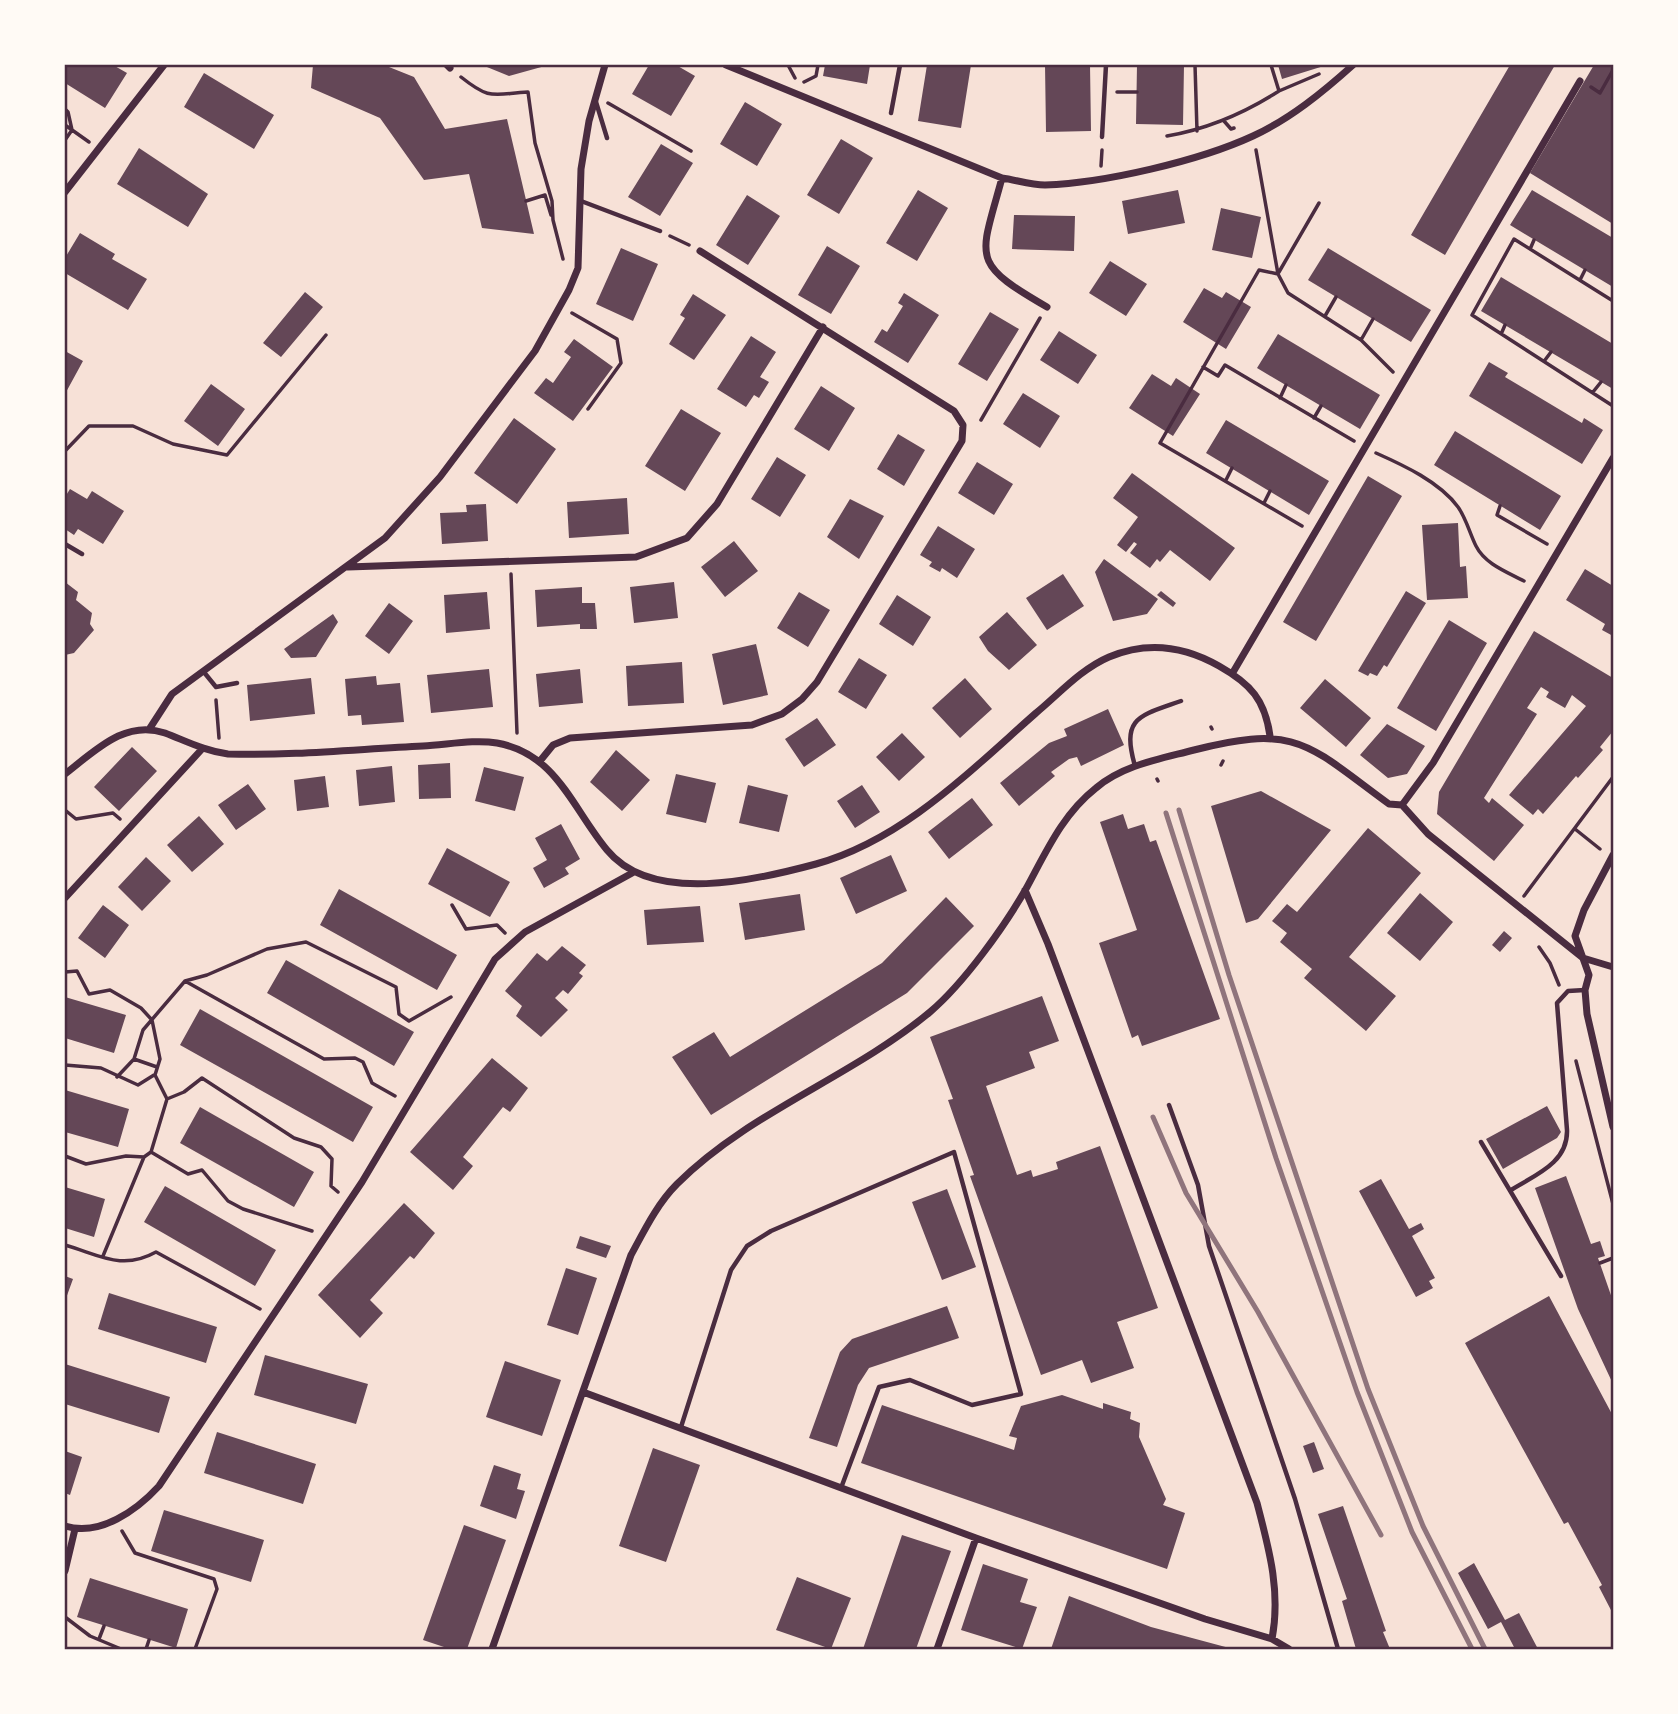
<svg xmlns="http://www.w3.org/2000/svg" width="1678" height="1714" font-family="Mulish,sans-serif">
	<rect width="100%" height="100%" fill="#f7e1d7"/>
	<path fill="#644757" d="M65 65H113L127 73 105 108 65 83Z
		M313 65H384L414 77 445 129 507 119 534 234 482 228 469 174 424 180 380 118 311 88Z
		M482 65H545V66L509 76Z
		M649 65H676L695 76 671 116 632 94Z
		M825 65H870L867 84 823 76Z
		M927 65H971L961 128 918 121Z
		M1045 65H1090L1091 131 1046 132Z
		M1137 65H1184L1183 125 1136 124Z
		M1278 65H1327L1282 79Z
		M1510 65H1555L1445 255 1411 235Z
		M1594 65H1613V224L1530 173Z
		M204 73 274 115 254 149 184 107Z
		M745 102 782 124 757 166 720 144Z
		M841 139 873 158 839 214 807 195Z
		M661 144 693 163 660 216 628 197Z
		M139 148 208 194 188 227 117 184Z
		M918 190 948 208 917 261 886 243Z
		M1178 190 1185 223 1128 234 1122 201Z
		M1532 190 1613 238V287L1510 225Z
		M747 195 780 216 748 265 716 245Z
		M1221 208 1261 217 1252 258 1212 250Z
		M1014 215 1075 216 1074 251 1012 249Z
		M80 233 115 254 112 259 147 279 128 310 65 273V258Z
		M827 246 860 266 831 314 798 295Z
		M621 248 658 264 633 321 596 304Z
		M1328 248 1431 310 1411 342 1308 280Z
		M1110 261 1147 284 1126 316 1089 293Z
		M1501 277 1613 344V389L1481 311Z
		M1204 288 1222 298 1226 292 1251 307 1226 349 1183 322Z
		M305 292 323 307 281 357 263 343Z
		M904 293 939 315 908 363 874 342 882 329 887 332 903 306 898 303Z
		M693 294 726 315 694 360 669 344 685 318 680 315Z
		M990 312 1019 329 987 381 958 364Z
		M1059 331 1097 355 1078 384 1040 360Z
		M1278 334 1380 395 1360 429 1257 368Z
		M751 336 776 352 760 377 769 382 759 398 754 395 746 407 717 389Z
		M574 339 613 367 573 421 534 393 546 378 553 383 571 357 564 352Z
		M65 351 83 361 65 394Z
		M1489 362 1508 373 1505 377 1582 423 1584 418 1603 430 1582 464 1469 396Z
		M1152 374 1171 386 1176 378 1200 394 1173 436 1129 408Z
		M211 384 245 409 218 446 184 421Z
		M821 386 855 408 829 451 794 429Z
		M1023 393 1060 416 1040 448 1003 424Z
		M681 409 721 433 685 491 645 466Z
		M514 418 556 449 517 504 474 473Z
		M1226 420 1329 481 1309 515 1206 453Z
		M1455 431 1561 496 1540 530 1434 465Z
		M898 434 925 450 904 486 877 469Z
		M777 457 806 475 780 517 751 499Z
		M977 462 1013 484 994 515 958 493Z
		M1132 473 1235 548 1210 581 1170 550 1160 562 1157 559 1150 568 1130 553 1137 544 1134 542 1126 552 1117 545 1138 517 1113 498Z
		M1368 476 1402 496 1316 641 1283 622Z
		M70 489 87 499 92 491 124 511 103 544 78 529 74 535 65 529V497Z
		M627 498 629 534 569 538 567 502Z
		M850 499 884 516 859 559 827 537Z
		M486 504 488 541 442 544 440 513 467 512 466 505Z
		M1458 523 1460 567 1466 566 1468 598 1427 600 1422 525Z
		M938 526 975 549 957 578 942 568 940 572 929 566 932 562 920 555Z
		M734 541 758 571 725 597 701 567Z
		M1104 559 1158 599 1147 614 1113 621 1095 572Z
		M1585 569 1613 586V636L1602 630 1605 624 1566 600Z
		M1063 574 1084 606 1047 630 1026 598Z
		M65 582 78 592 76 600 92 613 90 624 94 630 74 653 65 655Z
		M674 582 678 618 634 623 630 587Z
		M582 587V603H595L597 629H580V624L537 627 535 590Z
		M1161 591 1176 603 1173 607 1157 595Z
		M1406 591 1426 603 1387 667 1384 665 1377 676 1370 673 1368 676 1358 671Z
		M487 592 490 629 446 633 444 595Z
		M799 592 830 610 808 647 777 628Z
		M897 595 931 617 913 646 879 624Z
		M389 603 413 621 389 654 365 636Z
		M1007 612 1037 645 1009 670 988 651 979 637Z
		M333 614 338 622 316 657 291 658 284 649Z
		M1449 620 1487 643 1436 731 1397 708Z
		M1534 631 1613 678V731L1600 747 1603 750 1578 778 1576 776 1543 814 1538 809 1533 815 1509 795 1586 706 1572 695 1565 708 1546 697 1549 692 1541 687 1527 708 1537 714 1484 798 1489 803 1492 798 1524 825 1494 861 1437 814 1439 792Z
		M756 644 768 695 723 705 712 654Z
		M859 658 887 675 866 709 838 692Z
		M682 662 684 703 628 706 626 666Z
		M489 669 493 707 431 713 427 675Z
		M580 669 583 703 539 707 536 674Z
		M376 676 377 685 400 683 404 722 362 725 361 715 348 716 345 679Z
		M311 678 315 714 250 721 247 685Z
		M965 678 992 709 960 738 932 708Z
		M1325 679 1371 718 1346 747 1300 708Z
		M1108 709 1124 745 1081 766 1077 757 1069 759 1051 772 1055 776 1019 806 1000 783 1049 743 1067 736 1064 729Z
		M817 718 836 745 804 767 785 739Z
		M1387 724 1425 746 1407 774 1388 778 1360 755Z
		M902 733 925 757 899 781 876 757Z
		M132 747 157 771 119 811 94 787Z
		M616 750 650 780 622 811 590 782Z
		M450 763 451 798 419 799 418 765Z
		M392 766 395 802 359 806 356 770Z
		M484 767 524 777 515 811 475 801Z
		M676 774 716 783 706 823 666 814Z
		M325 776 329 807 297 811 294 780Z
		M248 784 266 809 236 830 218 805Z
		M748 785 788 795 779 832 739 823Z
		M862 785 880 812 855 828 837 801Z
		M1261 791 1331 830 1258 919 1246 923 1211 806Z
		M972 798 993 825 949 859 928 832Z
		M1123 814 1128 829 1144 824 1150 842 1156 840 1220 1019 1142 1046 1138 1035 1132 1038 1099 943 1137 930 1100 822Z
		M199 816 224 844 192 872 167 845Z
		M561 824 580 859 565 868 569 874 544 888 533 868 547 860 535 838Z
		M1368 828 1421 873 1349 957 1396 996 1366 1031 1304 978 1312 969 1280 942 1287 933 1272 921 1287 904 1297 912Z
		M447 848 510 882 490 917 428 884Z
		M891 855 907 891 856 914 840 878Z
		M146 857 171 881 142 911 118 887Z
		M339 889 457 955 437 990 320 925Z
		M1420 893 1453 922 1420 961 1387 933Z
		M800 894 805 930 745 940 739 903Z
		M946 897 974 926 907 993 711 1115 672 1057 714 1032 730 1057 882 963Z
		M103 905 129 925 105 958 78 938Z
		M700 906 704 942 647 945 644 910Z
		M1504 931 1512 938 1500 952 1492 945Z
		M562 946 586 965 579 973 583 976 568 994 563 990 555 998 568 1010 541 1037 516 1016 522 1006 505 991 537 953 547 961Z
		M286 960 414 1032 394 1066 267 993Z
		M1042 996 1059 1041 1029 1052 1035 1068 986 1086 1017 1175 1031 1170 1033 1177 1058 1169 1056 1162 1100 1146 1158 1308 1117 1322 1134 1368 1091 1383 1082 1360 1041 1375 970 1176 974 1175 948 1100 953 1099 930 1037Z
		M65 997 126 1015 114 1053 65 1038Z
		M200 1009 373 1107 353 1142 180 1045Z
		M492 1058 528 1088 510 1112 503 1107 463 1157 473 1166 453 1190 410 1152Z
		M65 1090 129 1109 118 1147 65 1132Z
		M1547 1106 1561 1132 1557 1138 1503 1169 1486 1139Z
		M200 1107 314 1172 294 1207 180 1143Z
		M1566 1176 1591 1244 1600 1241 1605 1256 1598 1258 1613 1301V1384L1578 1309 1535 1188Z
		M1381 1179 1409 1229 1421 1223 1424 1229 1412 1236 1435 1278 1429 1281 1433 1288 1416 1297 1359 1191Z
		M165 1186 276 1250 255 1286 144 1222Z
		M65 1187 105 1199 94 1237 65 1228Z
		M947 1189 976 1267 942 1280 912 1202Z
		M404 1203 435 1233 414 1259 410 1256 370 1300 383 1313 360 1338 318 1295Z
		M580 1236 611 1246 606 1258 576 1248Z
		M566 1268 597 1278 578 1335 547 1325Z
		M65 1276 73 1279 65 1301Z
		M109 1293 217 1327 206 1363 98 1329Z
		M1549 1296 1613 1416V1614L1599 1587 1602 1585 1568 1522 1564 1524 1465 1343Z
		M947 1306 959 1338 869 1368 858 1385 837 1447 809 1438 840 1352 852 1339Z
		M265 1355 368 1384 356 1424 254 1395Z
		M505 1361 561 1380 542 1436 486 1417Z
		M65 1364 170 1397 159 1433 65 1404Z
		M1062 1395 1103 1409V1403L1131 1412 1130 1419 1140 1423 1139 1437 1166 1499 1163 1505 1185 1513 1167 1569 861 1463 882 1405 1014 1450 1017 1438 1009 1436 1021 1406Z
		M217 1432 316 1464 303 1504 204 1473Z
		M1314 1442 1324 1469 1313 1473 1303 1446Z
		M653 1448 700 1465 666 1562 619 1546Z
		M65 1451 82 1457 70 1495 65 1493Z
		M494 1465 521 1474 517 1489 525 1491 516 1519 480 1506Z
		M1343 1506 1386 1631 1383 1632 1390 1649H1356L1342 1601 1347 1599 1318 1514Z
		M164 1510 264 1540 251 1582 151 1551Z
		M464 1525 506 1540 467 1649H450L423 1640Z
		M902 1535 951 1551 916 1649H863Z
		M1474 1563 1505 1620 1519 1613 1538 1649H1515L1501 1622 1488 1629 1458 1573Z
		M983 1564 1028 1579 1020 1602 1037 1607 1022 1649 961 1630Z
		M797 1577 851 1598 831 1649 776 1630Z
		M90 1578 188 1609 176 1648 77 1617Z
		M1069 1596 1151 1627 1233 1649H1051Z"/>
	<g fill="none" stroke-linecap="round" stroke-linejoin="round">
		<path stroke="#4a2c40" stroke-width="3.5" d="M788 65 795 78
			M1195 65 1197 131
			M461 77C491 101 493 94 528 92L535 143 552 201 553 220 563 259
			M804 82 816 76 818 65
			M1591 87 1600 93 1613 70
			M1279 91 1319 74
			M1117 92H1137
			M608 103 691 151
			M65 109 68 112 72 130 65 140
			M1224 121 1231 129 1234 128
			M65 125 89 142
			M1167 136C1208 129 1243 114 1279 91L1271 65
			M1256 150 1278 274 1288 293 1361 340 1393 372
			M1101 166 1102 150
			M526 201 545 195 551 215
			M670 236 689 245
			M1531 247 1534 240
			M1279 272 1319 203
			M1278 274 1259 270 1160 443 1302 526
			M1580 280 1585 270
			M1613 301 1514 239 1472 315 1613 406
			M572 313 617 339 621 363 588 409
			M1325 316 1336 297
			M1502 332 1505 325
			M1361 340 1373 319
			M1545 360 1551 352
			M1203 367 1218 376 1225 365 1354 441
			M1593 392 1601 382
			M1280 398 1286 385
			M1314 418 1321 406
			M981 420 1040 318
			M65 451 89 426H133L173 444 227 455 326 335
			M1376 453C1403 465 1440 482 1458 507 1466 518 1470 534 1476 546 1485 564 1507 572 1524 581
			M1226 480 1232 468
			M1264 503 1270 491
			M1500 506 1497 515 1547 544
			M511 574 517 733
			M216 700 219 738
			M1211 727 1212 729
			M1221 765 1223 761
			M1157 779 1158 781
			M65 810 76 819 113 813 120 819
			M1575 829 1600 849
			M1524 896 1613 777
			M452 905 466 929 497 925 505 933
			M1539 947 1550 963 1559 985
			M65 972 77 971 89 994 110 990 141 1008 152 1020 160 1059 155 1075 167 1099 151 1152 144 1157 103 1256
			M185 981 207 975 267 949 306 942 396 987 399 1014 409 1021 451 997
			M134 1059 157 1067
			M1576 1061 1613 1204
			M65 1065 101 1068 138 1085 154 1075
			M117 1077 134 1059 143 1030 185 981 324 1059 355 1058 363 1062 372 1083 395 1096
			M167 1099 184 1092 202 1078 294 1138 321 1147 332 1159 331 1186 338 1192
			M151 1152 188 1174 202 1170 228 1201 243 1209 312 1231
			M65 1156 86 1164 126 1156 144 1157
			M65 1245C100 1255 122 1271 156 1252L260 1309
			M1600 1263 1613 1258
			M122 1531 135 1553 214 1579 217 1589 195 1649
			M65 1617 90 1636 121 1649
			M99 1639 104 1626
			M146 1649 149 1640"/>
		<path stroke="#4a2c40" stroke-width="4.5" d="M596 102 607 138
			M891 113 900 65
			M1102 137 1106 65
			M581 201 660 231
			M65 544 82 554
			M203 671 216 687 237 683
			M1135 766C1121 717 1139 716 1181 701
			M1169 1105 1198 1185 1209 1246 1295 1499 1338 1649
			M1481 1142 1561 1276
			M1511 1190C1535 1175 1568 1163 1567 1130L1557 1003 1568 991 1585 990
			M681 1427 731 1270 747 1246 771 1231 954 1152 1021 1394 972 1405 910 1380 879 1387 841 1488"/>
		<path stroke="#4a2c40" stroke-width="7" d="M447 65 450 68
			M726 65 1002 178C1016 180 1031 185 1045 185 1104 183 1199 161 1253 136 1290 119 1323 92 1353 65
			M1002 178C980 259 969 262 1047 307
			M65 192 164 65
			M348 567 636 557 687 538 717 504 823 327
			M1232 674 1580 81
			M150 728 172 694 385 538 440 477 535 351 569 290 578 268 581 169 589 121 605 65
			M540 761 553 745 570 738 752 725 782 714 802 699 817 682 962 441 963 425 954 411 700 251
			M65 774C95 751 125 719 165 733 186 741 205 751 228 754 292 756 359 749 423 746 446 745 474 739 497 743 557 754 572 808 607 850 652 905 757 880 816 864 903 840 970 771 1036 713 1059 694 1081 669 1109 657 1147 641 1184 646 1219 666 1251 684 1265 700 1270 736
			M1402 805 1433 763 1613 458
			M1613 855 1584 910 1575 936 1589 975 1585 990 1587 1014 1613 1127
			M1025 890 1048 944 1257 1503C1269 1549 1281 1591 1272 1639
			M65 898 202 749
			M583 1392 976 1538 1205 1619 1272 1639 1289 1649
			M65 1526C100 1537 137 1510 159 1486L362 1182 495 959 525 932 634 872
			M65 1571 75 1529
			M492 1649 631 1255C644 1231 657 1204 677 1184 749 1112 852 1077 930 1012 964 983 1005 926 1027 887 1047 850 1063 814 1096 788 1123 765 1160 759 1194 750 1298 723 1308 745 1389 804L1402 805 1428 834 1583 958 1613 967
			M937 1649 976 1538"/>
		<path stroke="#8f747c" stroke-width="5" d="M1179 810 1229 975 1368 1389 1423 1526 1485 1649
			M1166 813 1276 1158 1357 1392 1412 1532 1472 1649
			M1153 1117 1186 1193 1258 1312 1381 1535"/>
	</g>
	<rect width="1678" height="1714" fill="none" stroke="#fffaf5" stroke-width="133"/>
	<rect x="66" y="66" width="1546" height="1582" fill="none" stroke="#4a2c40" stroke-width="2.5"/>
</svg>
